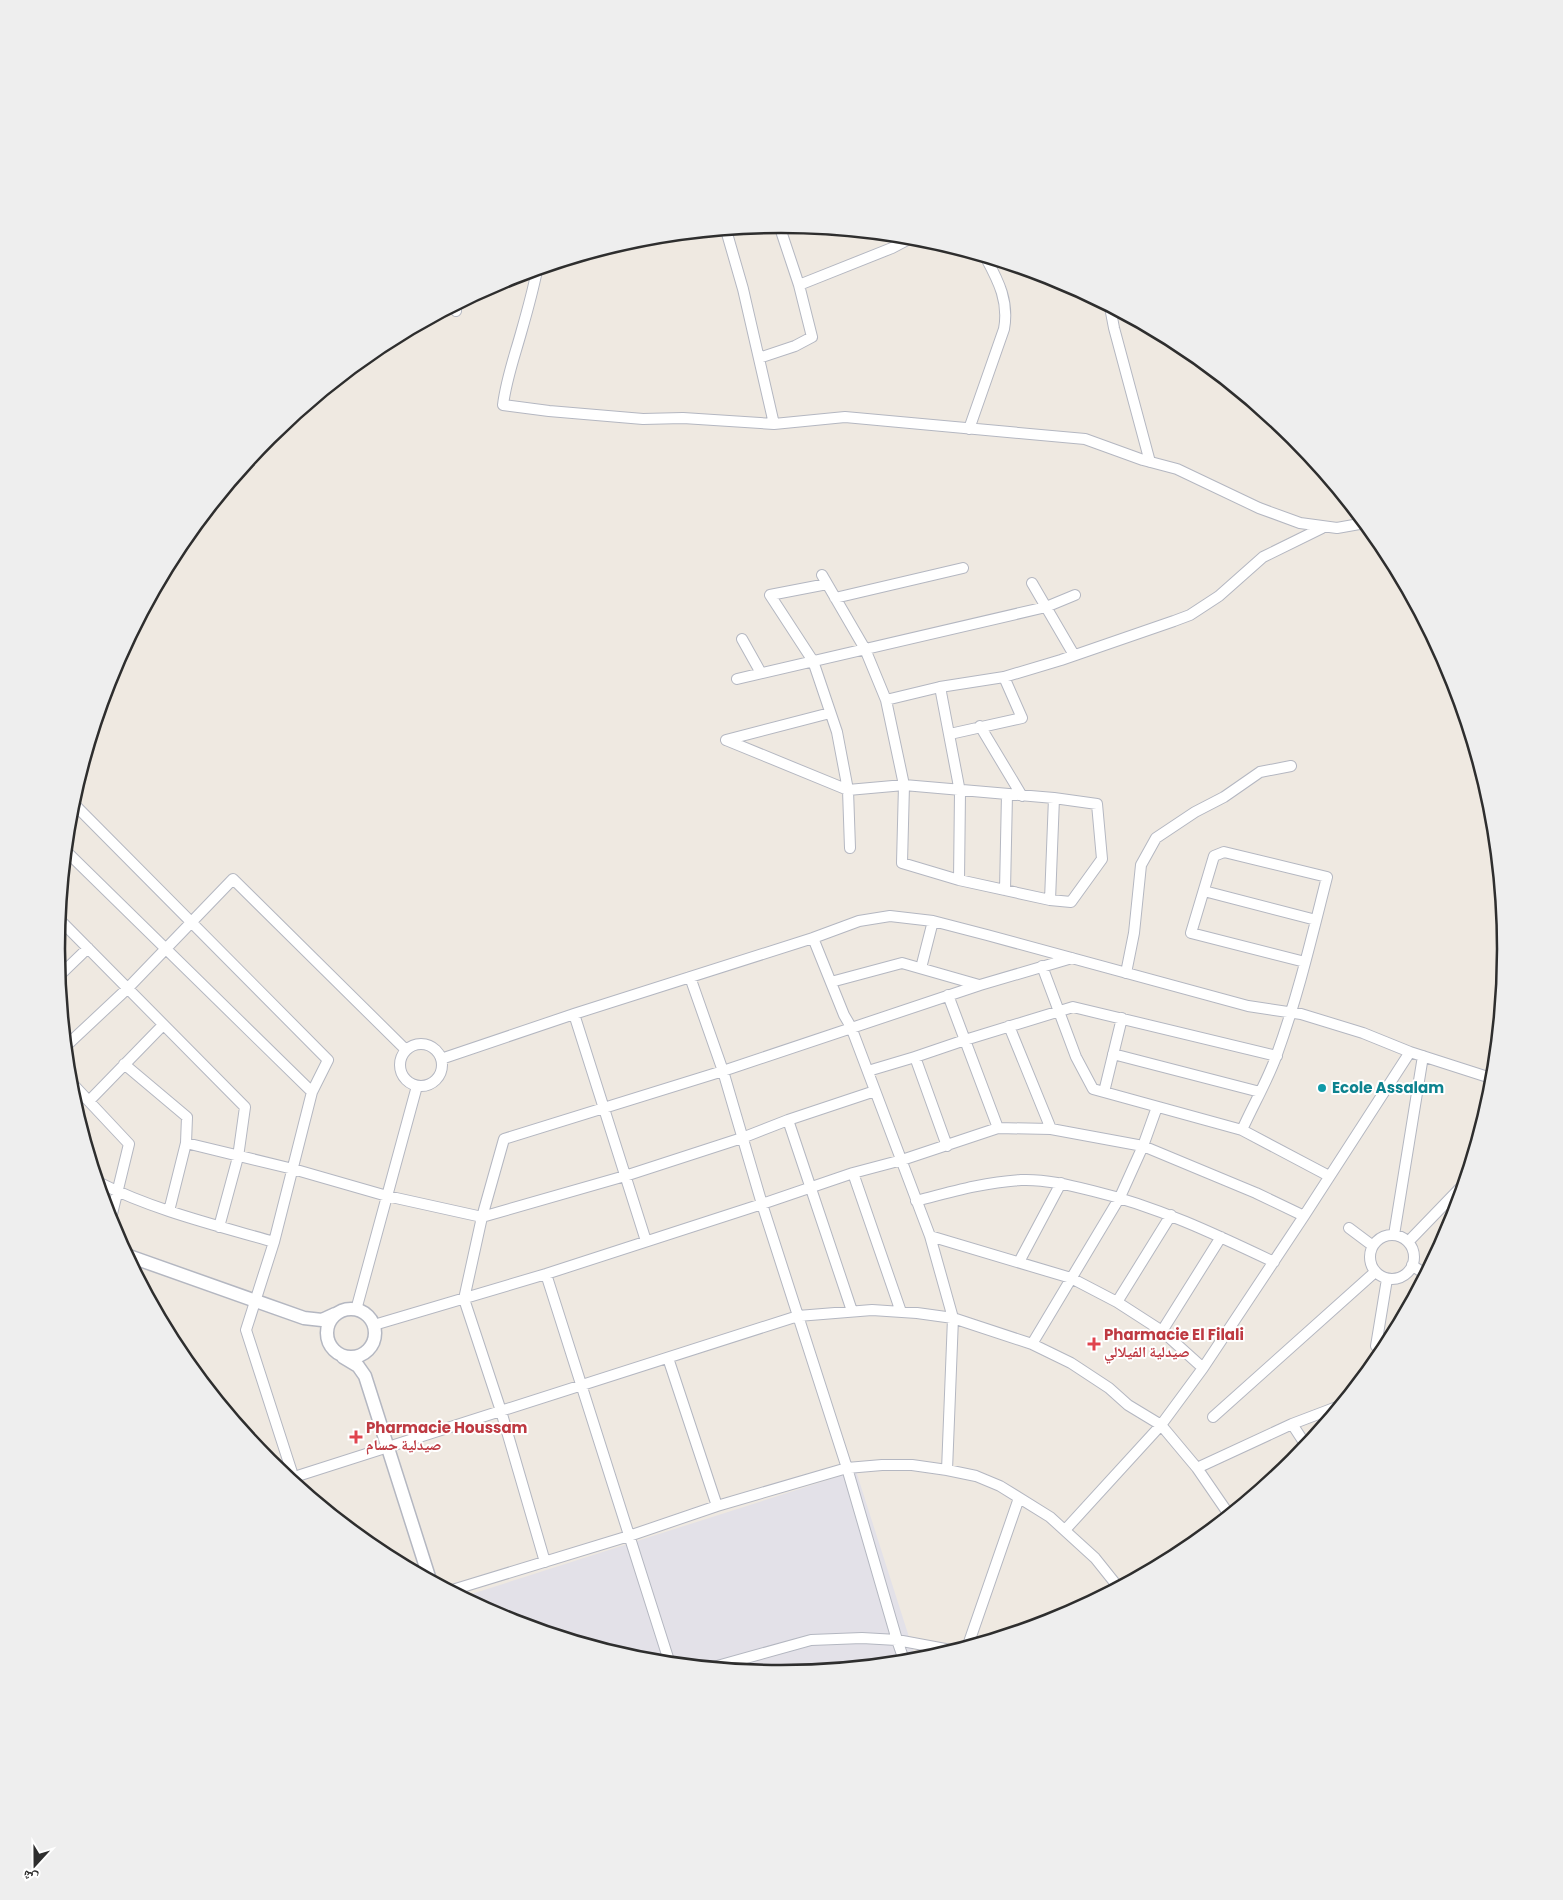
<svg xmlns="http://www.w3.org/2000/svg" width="1563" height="1900" font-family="Poppins,'Noto Naskh Arabic',sans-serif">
	<rect width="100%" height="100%" fill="#efe9e1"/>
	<path fill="#e3e1e8" d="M856 1471 917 1662 781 1675 640 1661 504 1620 462 1597Z"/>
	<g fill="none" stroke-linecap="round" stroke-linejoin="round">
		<g stroke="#b4b7c1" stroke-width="12">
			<path id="minor" d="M726 230 743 289 774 424
				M537 270C533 291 527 312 521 333 514 358 506 380 503 405L549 411 643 419 683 418 774 424 845 417 1085 439 1143 460 1177 469 1259 508 1300 523 1337 528 1365 523
				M799 285 892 248 911 238
				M455 306 456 311
				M1110 307 1114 328 1150 462
				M759 358 795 346 812 337 799 285 779 225
				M969 429 1004 329C1009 302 999 282 986 258
				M822 575 865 649 886 700 904 785 902 863 959 880 1050 900 1054 798
				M1032 583 1074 655
				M827 584 770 595 813 661 837 732 848 790 850 848
				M835 598 963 568
				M742 639 761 673
				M737 679 1046 607 1075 595
				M940 687 960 792 959 880
				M886 700 940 687 1004 677 1061 660 1174 621 1190 615 1219 596 1263 557 1322 528
				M980 726 1022 796
				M950 734 1022 718 1004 677
				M726 740 848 790 904 785 1054 798 1097 804 1102 859 1071 902 1050 900
				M726 740 830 713
				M72 802 328 1060 312 1092
				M66 851 312 1092 274 1242 246 1330 296 1485
				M1005 890 1007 794
				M1204 891 1316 920
				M59 919 245 1107 238 1157 219 1227
				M813 938 844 1015 851 1027 930 1236 953 1318 947 1470
				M1042 966 1076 1057 1093 1089 1242 1130 1329 1176
				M921 968 933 921
				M1126 973 1134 933 1141 865 1156 838 1195 812 1224 797 1260 772 1291 766
				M59 976 88 948
				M690 977 723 1071 762 1204 847 1468 897 1640 905 1663
				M831 982 902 963 979 985
				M948 995 998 1128
				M574 1014 646 1241
				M400 1065a21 21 0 1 1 42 0a21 21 0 1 1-42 0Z
				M66 1046 128 988 233 879 406 1050
				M1113 1054 1260 1092
				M915 1057 947 1146
				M441 1059 574 1014 813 938 859 921 890 916 933 921 987 935 1248 1006 1301 1014 1363 1033 1410 1052 1494 1079
				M124 1064 187 1117 186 1143 169 1211
				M868 1071 915 1057 965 1040 1073 1007 1277 1056
				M69 1080 129 1144 110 1222
				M1104 1092 1122 1018
				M89 1101 163 1025
				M788 1120 852 1311
				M1051 1129 1143 1146 1256 1193 1304 1216
				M1242 1130C1253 1105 1268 1080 1277 1054 1298 996 1312 936 1327 877L1224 852 1214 856 1191 933 1305 962
				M186 1143 293 1169 387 1196 482 1217 625 1176 742 1138 788 1120 875 1091
				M853 1173 901 1312
				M98 1182C153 1210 215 1225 274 1242
				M916 1201C951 1192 985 1182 1021 1180 1045 1179 1069 1185 1093 1191 1156 1206 1215 1234 1274 1262
				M1349 1228 1373 1246
				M1394 1235 1423 1056
				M1370 1257a22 22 0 1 1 44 0a22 22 0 1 1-44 0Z
				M930 1236 1071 1278 1117 1302 1162 1331 1203 1368
				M1408 1242 1465 1183
				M1019 1262 1061 1183
				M1412 1265 1426 1275
				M546 1274 670 1664
				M1117 1302 1171 1215
				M356 1310 417 1086
				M374 1325 546 1274 762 1204 853 1173 902 1160 998 1128 1051 1129 1009 1026
				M1162 1331 1221 1237
				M1032 1344 1120 1197 1143 1146 1157 1107
				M1376 1346 1387 1279
				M668 1358 717 1506
				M1213 1417 1375 1272
				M1292 1424 1307 1447
				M1197 1468 1292 1424 1342 1405
				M288 1479 798 1316 872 1310 917 1313 953 1318 1032 1344 1071 1363 1109 1388 1128 1405 1161 1425 1197 1468 1230 1516
				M1065 1530 1161 1425 1203 1368 1304 1216 1410 1052
				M545 1562 501 1411 464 1299 482 1217 504 1139 723 1071 980 985 1072 958
				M449 1591 629 1536 717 1506 847 1468 882 1465H912L947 1470 976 1476 1000 1486 1050 1517 1095 1558 1119 1588
				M967 1648 1019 1498
				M710 1668 811 1640 862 1638 897 1640 956 1651"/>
		</g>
		<g stroke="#b4b7c1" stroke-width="15">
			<path id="tertiary" d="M126 1255 304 1318 322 1320 335 1314
				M327 1333a24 24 0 1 1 48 0a24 24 0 1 1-48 0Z
				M343 1357 358 1366 365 1376 430 1580"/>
		</g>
		<use href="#minor" stroke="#fff" stroke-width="10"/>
		<use href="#tertiary" stroke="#fff" stroke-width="12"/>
	</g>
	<circle fill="#0f9aa8" stroke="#fff" stroke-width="2" cx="1322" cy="1088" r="5"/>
	<g fill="#e0444e" stroke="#fff" stroke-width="2">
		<path d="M1091.5 1336.5h5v5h5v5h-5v5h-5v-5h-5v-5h5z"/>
		<path d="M353.5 1429.5h5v5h5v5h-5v5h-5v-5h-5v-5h5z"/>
	</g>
	<g text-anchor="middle" stroke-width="4" stroke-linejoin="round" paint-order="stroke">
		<g font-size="15" font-weight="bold" fill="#0d838f" stroke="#fff" text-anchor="start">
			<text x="1332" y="1093">Ecole Assalam</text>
		</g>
		<g font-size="15" font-weight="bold" fill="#be3a42" stroke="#fff" text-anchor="start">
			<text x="1104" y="1340">Pharmacie El Filali<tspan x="1104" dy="17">صيدلية الفيلالي</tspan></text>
			<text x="366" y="1433">Pharmacie Houssam<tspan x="366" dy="17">صيدلية حسام</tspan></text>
		</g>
	</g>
	<path d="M0 0H1563V1900H0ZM65 949a716 716 0 1 1 1432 0a716 716 0 1 1-1432 0Z" fill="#eee" fill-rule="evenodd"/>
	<path fill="none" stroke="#2e2e2e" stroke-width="2.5" d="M65 949a716 716 0 1 1 1432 0a716 716 0 1 1-1432 0Z"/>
	<g transform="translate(35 1865) rotate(201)" stroke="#ffffff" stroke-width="4" paint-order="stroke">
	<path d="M0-4L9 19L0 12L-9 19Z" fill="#2e2e2e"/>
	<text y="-8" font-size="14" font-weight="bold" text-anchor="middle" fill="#2e2e2e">ش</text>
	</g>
</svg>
